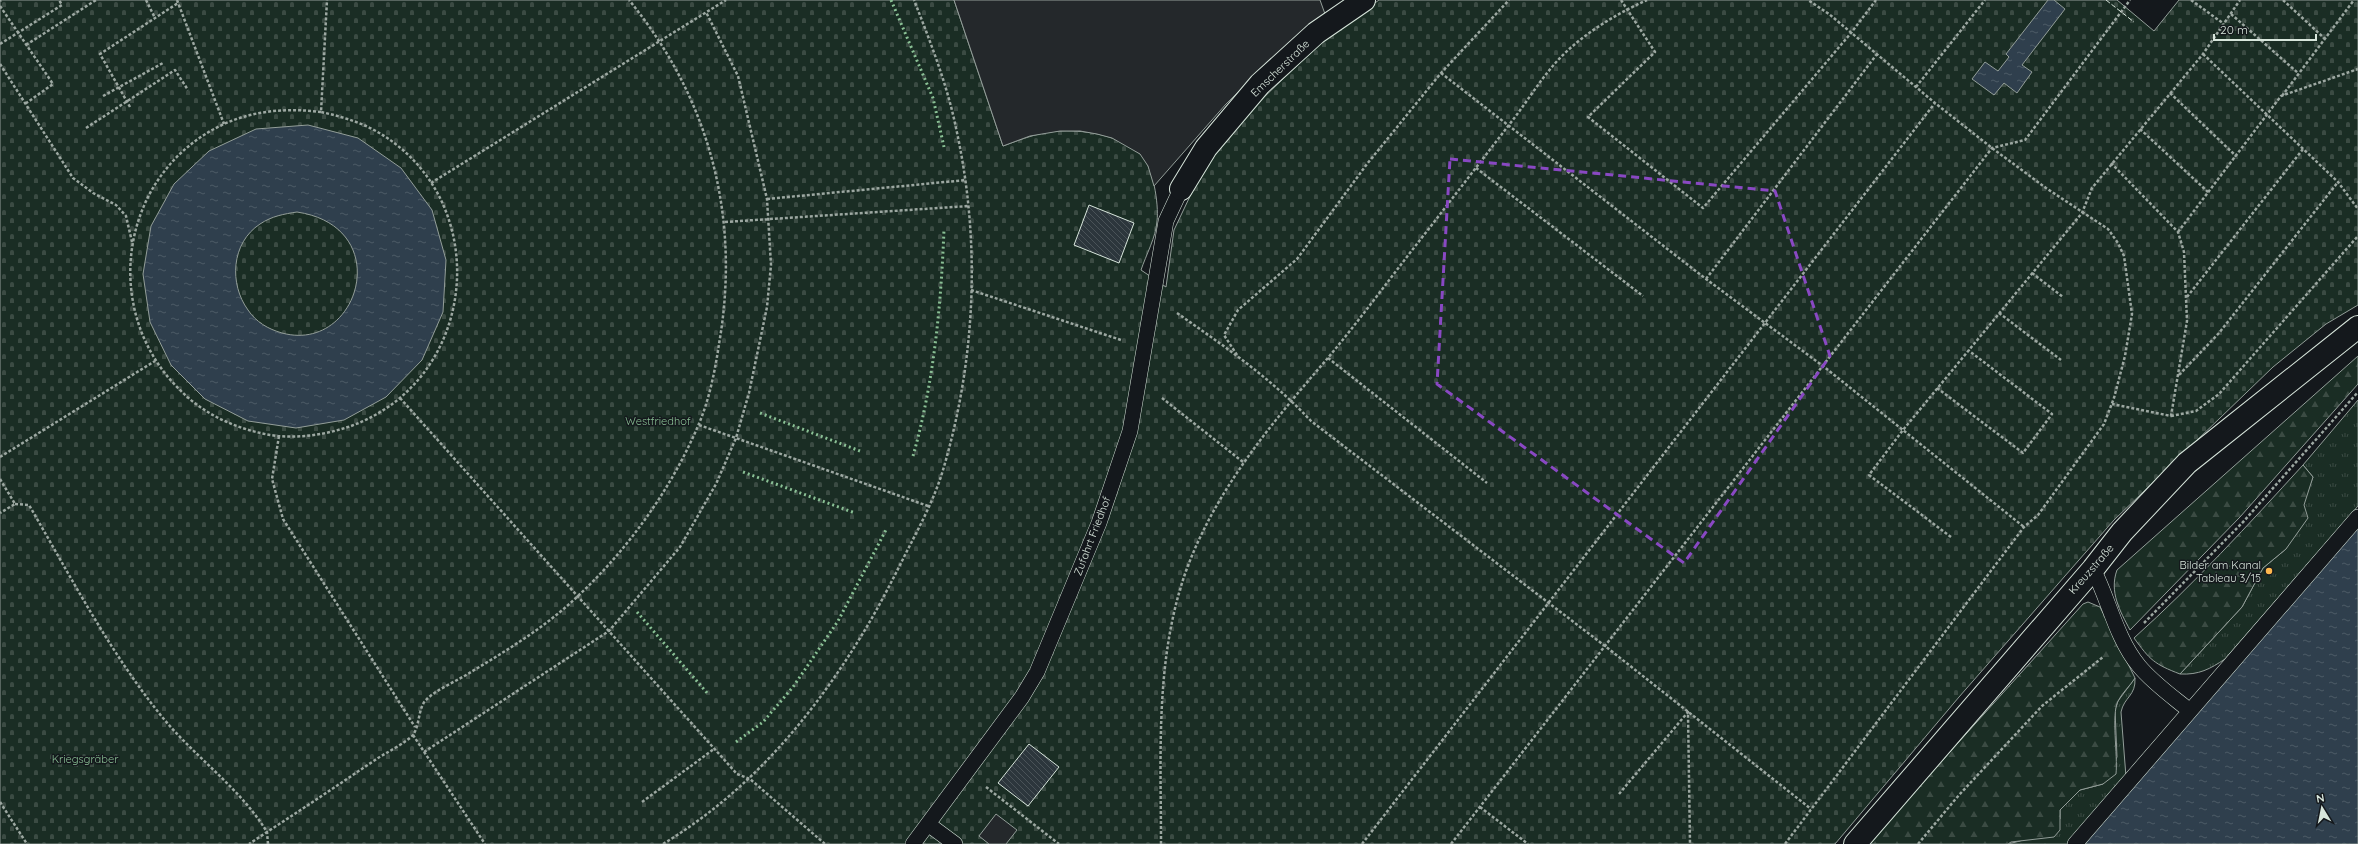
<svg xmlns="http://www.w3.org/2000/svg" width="2358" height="844" font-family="Quicksand,sans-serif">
	<defs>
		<pattern id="grass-tufts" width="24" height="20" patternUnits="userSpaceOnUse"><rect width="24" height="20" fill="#1a2d24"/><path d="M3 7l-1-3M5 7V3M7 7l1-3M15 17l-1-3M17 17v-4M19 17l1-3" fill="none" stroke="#3b4b43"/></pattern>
		<pattern id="forest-firs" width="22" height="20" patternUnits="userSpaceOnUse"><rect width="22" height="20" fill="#1a2d24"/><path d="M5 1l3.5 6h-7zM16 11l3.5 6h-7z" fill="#3b4b43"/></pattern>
		<pattern id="cemetery-stones" width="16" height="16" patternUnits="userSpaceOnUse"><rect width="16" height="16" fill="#1a2d24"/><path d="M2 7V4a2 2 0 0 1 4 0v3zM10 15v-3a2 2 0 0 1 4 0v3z" fill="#3b4b43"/></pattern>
		<pattern id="water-ripples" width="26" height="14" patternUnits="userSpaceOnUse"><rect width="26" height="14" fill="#2f3f4d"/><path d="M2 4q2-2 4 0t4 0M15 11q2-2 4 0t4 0" fill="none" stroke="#4c5b66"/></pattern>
		<pattern id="building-back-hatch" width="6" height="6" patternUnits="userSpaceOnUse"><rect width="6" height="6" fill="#2c363c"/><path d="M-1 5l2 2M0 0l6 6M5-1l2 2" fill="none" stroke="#4a5358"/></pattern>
	</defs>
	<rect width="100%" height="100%" fill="#14181c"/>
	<path fill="url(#grass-tufts)" stroke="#939e99" d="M2358 400V506L2225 659C2210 669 2199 675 2180 674L2242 607 2263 568 2286 549 2313 477 2303 465Z
		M2135 678C2136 696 2124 697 2121 712L2126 777 2068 844H2008L2020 841 2060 819V810L2080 790 2103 784 2117 757 2115 710 2118 701Z"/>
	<path fill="url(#forest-firs)" stroke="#939e99" d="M2358 356V384L2240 517 2130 630C2120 611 2109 592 2117 570Z
		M2303 465 2313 477 2304 505 2308 518 2286 549 2263 568 2242 607 2180 674C2154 664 2150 660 2134 638 2194 584 2249 524 2303 465Z
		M2088 602 2100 607 2135 678C2130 686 2122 693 2118 701 2111 715 2118 755 2116 774L2103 784 2080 790 2060 810V830L2054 837 2011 842 2008 844H1867L2083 604Z"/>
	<path fill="url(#cemetery-stones)" stroke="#939e99" d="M0 0H954L1003 146C1022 139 1042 131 1062 131 1088 130 1120 136 1140 154 1153 165 1159 204 1157 221 1156 237 1146 255 1141 270L1166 287 1174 230 1201 173 1239 121 1326 38 1379 0H2117L2154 31 2179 0H2358V305L2326 324 2273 367 2114 520 1959 697 1835 844H0Z"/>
	<path fill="#24282b" stroke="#939e99" d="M954 0H1320L1325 14 1281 50 1226 104 1154 186 1148 166 1140 154 1112 138 1097 134 1080 131H1060L1030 136 1003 146Z
		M996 814 1017 830 1006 844H989L979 836Z"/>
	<path fill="url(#water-ripples)" stroke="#939e99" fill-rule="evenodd" d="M2048 0H2054L2065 9 2022 65 2032 72 2017 93 2004 83 1994 95 1972 79 1985 62 1998 71 2009 57 2006 54Z
		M308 125 358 138 401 168 432 210 446 260 443 312 422 360 386 397 344 420 296 428 248 421 205 399 171 365 150 322 143 274 151 226 174 184 209 151 256 129ZM297 212C397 227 359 354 282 333 268 329 256 322 248 310 229 284 231 243 260 224 272 216 284 214 297 212Z
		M2358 528V844H2083Z"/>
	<path fill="url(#building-back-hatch)" stroke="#d8e6dc" d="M1089 205 1134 223 1119 263 1074 245Z
		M1029 744 1059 767 1028 806 998 783Z"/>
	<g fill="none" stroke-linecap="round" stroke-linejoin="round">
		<g stroke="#d8e6dc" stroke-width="16">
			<path id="lane" d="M2093 569C2109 600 2116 638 2139 666 2153 683 2173 697 2190 711
				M928 824 955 844
				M913 844 1022 697 1037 672 1099 523 1130 431 1166 221 1181 189
				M2075 844 2358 517"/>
		</g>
		<g stroke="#d8e6dc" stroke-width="24">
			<path id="street" d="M1181 189 1206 148 1260 84 1316 33 1364 0
				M1855 844 2093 569 2122 532 2187 463 2358 327"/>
		</g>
		<path stroke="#9da8a2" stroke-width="2.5" stroke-dasharray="3 2" stroke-linecap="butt" d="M146 0 155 18
			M177 0 224 124
			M1621 0 1655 52 1588 117 1703 208 1851 33 1876 0
			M2191 0 2224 24
			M2283 0 2324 38
			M0 1 1 0
			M0 6 53 84 25 104
			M2231 14 2298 73
			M0 44 62 5 59 0
			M26 45 96 0
			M2203 54 2338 182 2358 209
			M0 64 73 178 93 193 116 205 126 216 132 242
			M1441 73 1706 279 1823 366 2024 527
			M1916 87 1985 0
			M2170 93 2236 156
			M103 96 163 63
			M2282 96 2354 0
			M130 107 100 54 178 3
			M321 112C288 108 255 110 224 124 120 172 99 310 179 389 203 414 236 429 270 435 297 439 325 435 351 426 481 379 495 196 374 130 357 121 339 116 321 112L327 0
			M86 128 175 70 188 90
			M2140 129 2208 192
			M2111 163 2178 232 2184 252 2187 321 2171 416 2112 404
			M1476 168 1643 296
			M431 183 726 0
			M767 199 966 180
			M725 222 969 206
			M2178 232 2281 96 2358 69
			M2032 273 2063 297
			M1706 279 1877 54
			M971 290 1121 340
			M2187 297 2303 149
			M1177 313C1224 346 1272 379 1311 421L1605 646 1811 809
			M1999 313 2061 360
			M1237 355 1224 335 1238 310 1297 259 1367 164 1441 73 1509 0
			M1328 358 1487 483
			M2179 375 2219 333 2338 182
			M1937 388 2023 453 2052 414 1968 350
			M400 398 737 774 750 779 825 844
			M1162 398 1243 462
			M2171 416 2196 411 2219 394 2358 236
			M699 425 928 506
			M279 436 272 479 283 519 415 727
			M0 457 155 361
			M0 479 15 504 0 513
			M15 504 29 505C71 577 110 653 163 718 196 758 240 788 267 832L249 844
			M1951 537 1869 475 1903 430 2082 213 2092 188 2203 54 2240 0
			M2144 623 2244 521 2358 392
			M413 735 485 844
			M424 752 609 631 680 547 716 484 736 438 749 393 767 307 771 265 767 199 738 76 706 12
			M986 787 1059 844
			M1619 794 1688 712 1690 844
			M0 802 27 844
			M642 802 714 749
			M1480 807 1528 844
			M268 844 267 832C304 808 341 783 378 758 386 753 407 742 413 735 420 725 418 708 426 700 435 690 459 680 471 672 509 649 547 626 579 595 629 548 671 489 698 426 709 401 715 371 719 344 741 218 710 99 629 0
			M663 844C747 793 809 721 860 638 878 609 893 579 908 549 921 524 935 497 943 470 976 359 981 241 956 128 947 84 930 41 914 0
			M1161 844C1161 752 1155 659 1186 571 1216 489 1271 424 1327 359 1363 316 1396 270 1431 226 1458 191 1485 156 1512 121 1530 98 1544 73 1565 53 1588 31 1618 13 1647 0
			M1362 844 1935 103
			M1451 844 1992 148 2025 140 2130 0
			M1785 844 2024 527 2038 515 2104 424 2114 398 2125 356 2132 314 2124 256 2118 243 2108 229 2046 188 1992 148 1935 103 1829 14 1808 0
			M1918 844 1959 795 2042 706 2103 657"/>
		<use href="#lane" stroke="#14181c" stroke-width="15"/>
		<use href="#street" stroke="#14181c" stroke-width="22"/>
		<path stroke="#8ac095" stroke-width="3" stroke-dasharray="2 3" stroke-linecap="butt" d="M891 0 933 98 944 147
			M760 413 860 451
			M913 456C934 382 941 306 944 229
			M743 472 855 513
			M637 612 708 694
			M736 742 763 722 793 687 838 621 887 528"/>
		<path stroke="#d8e6dc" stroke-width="1" stroke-dasharray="5 2" stroke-linecap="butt" d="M2106 0 2134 22"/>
	</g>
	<path fill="none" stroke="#8948c3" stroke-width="3" stroke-dasharray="8 5" stroke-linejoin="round" d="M1450 159 1775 191 1830 356 1684 563 1437 384Z"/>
	<circle fill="#ffb74d" stroke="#14181c" stroke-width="1.5" cx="2269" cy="571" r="4"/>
	<g text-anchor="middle" stroke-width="3" stroke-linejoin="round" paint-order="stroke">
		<g font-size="11" fill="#d8e6dc" stroke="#14181c">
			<text transform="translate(1280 68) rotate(-44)" y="4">Emscherstraße</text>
			<text transform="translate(1092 536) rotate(-69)" y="4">Zufahrt Friedhof</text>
			<text transform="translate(2091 569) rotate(-49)" y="4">Kreuzstraße</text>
		</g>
		<g font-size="11" fill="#8ac095" stroke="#14181c">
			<text x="658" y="425">Westfriedhof</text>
			<text x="85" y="763">Kriegsgräber</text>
		</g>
		<g font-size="11" fill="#d8e6dc" stroke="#14181c" text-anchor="end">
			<text x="2261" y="569">Bilder am Kanal<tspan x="2261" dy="13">Tableau 3/15</tspan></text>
		</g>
	</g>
	<g transform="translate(2322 808) rotate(350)" stroke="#14181c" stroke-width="3" paint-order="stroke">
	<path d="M0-3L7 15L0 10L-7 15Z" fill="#d8e6dc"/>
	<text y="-6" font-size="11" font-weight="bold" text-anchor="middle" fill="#d8e6dc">N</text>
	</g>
	<path d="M2214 34v6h102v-6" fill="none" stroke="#d8e6dc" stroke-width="2"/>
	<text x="2220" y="34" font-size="12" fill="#d8e6dc" stroke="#14181c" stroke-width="3" paint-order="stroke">20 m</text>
</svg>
